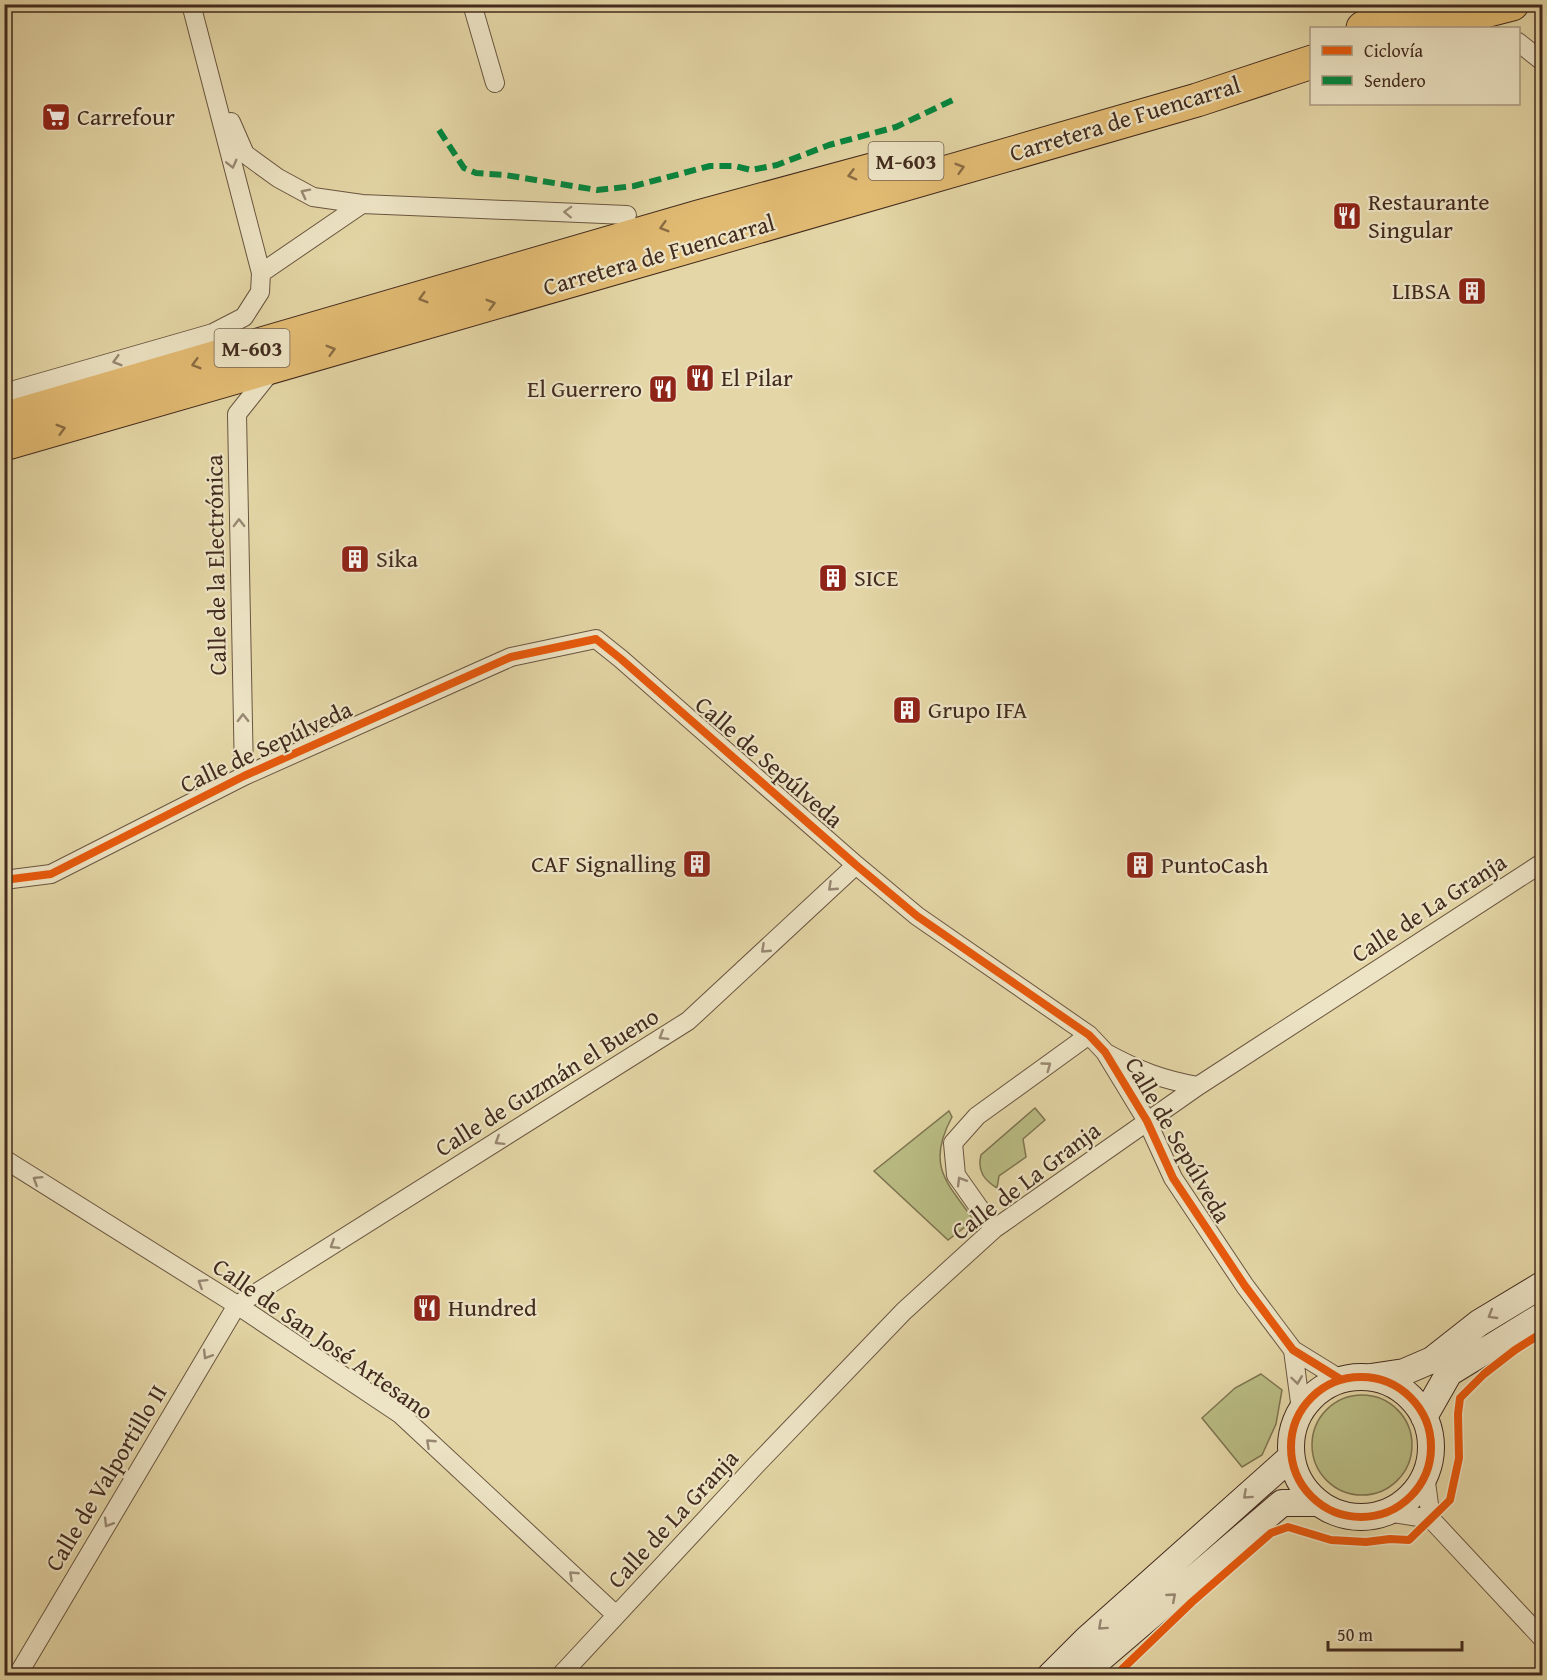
<svg xmlns="http://www.w3.org/2000/svg" width="1547" height="1680" font-family="'Gentium Book Plus',serif">
	<rect width="100%" height="100%" fill="#e4d6a6"/>
	<filter id="stains"><feTurbulence type="fractalNoise" baseFrequency=".00333" numOctaves="4"/><feColorMatrix values="0 0 0 0 .2 0 0 0 0 .09 0 0 0 0 .02 0 0 0 .5 -.17"/></filter>
	<radialGradient id="worn" r=".72"><stop offset=".6" stop-color="#630" stop-opacity="0"/><stop offset="1" stop-color="#630" stop-opacity=".3"/></radialGradient>
	<path fill="#b9bc83" stroke="#7e7450" stroke-width="1.5" d="M1035 1108 1045 1120 1023 1139 1026 1157 999 1176 997 1188C984 1180 977 1171 981 1155Z
		M949 1111 952 1117C926 1165 946 1182 974 1220L948 1240 874 1171Z
		M1261 1374 1282 1390 1276 1424 1262 1455 1242 1467 1202 1418 1235 1388Z
		M1312 1445a50 50 0 1 1 100 0a50 50 0 1 1-100 0Z"/>
	<g fill="none" stroke-linecap="round" stroke-linejoin="round">
		<g stroke="#6a5640" stroke-width="20">
			<path id="street" d="M472 4 495 83
				M1518 42 1542 61
				M231 122 245 154 278 178 313 197 362 204 627 215
				M261 273 362 204
				M4 393 213 333 244 317 260 292 261 273 191 4
				M244 776 237 414 272 370
				M4 880 51 874 244 776 511 657 596 639 621 659 856 865 917 916 1089 1035 1105 1052 1147 1121 1173 1178 1245 1286 1293 1350 1340 1379
				M1106 1053C1137 1070 1163 1080 1198 1086
				M4 1159 237 1305 400 1414 616 1615
				M994 1229 956 1175 953 1143 977 1116 1089 1035
				M1293 1350 1301 1410
				M1425 1475 1431 1519
				M1387 1512 1431 1519 1542 1638
				M17 1676 237 1305 688 1021 856 865
				M560 1676 756 1465 904 1311 994 1229 1198 1086 1542 863"/>
		</g>
		<g stroke="#422b1e" stroke-width="28">
			<path id="secondary" d="M1371 1377 1404 1372 1432 1360 1479 1323 1542 1285
				M1291 1447a70 70 0 1 1 140 0a70 70 0 1 1-140 0Z
				M1424 1417 1449 1373 1542 1316
				M1050 1676 1087 1639 1291 1457
				M1080 1676 1282 1503H1318"/>
		</g>
		<g stroke="#422b1e" stroke-width="35">
			<path id="highway" d="M1363 28 1440 7
				M1418 28 1512 4
				M4 419 698 217 898 163
				M4 444 1197 100 1312 62"/>
		</g>
		<use href="#street" stroke="#ede4c5" stroke-width="18"/>
		<use href="#secondary" stroke="#ede4c5" stroke-width="26"/>
		<use href="#highway" stroke="#e2bb73" stroke-width="33"/>
		<path stroke="#00873e" stroke-width="6" stroke-dasharray="12 6" stroke-linecap="butt" d="M439 130 464 168 476 173 505 175 597 190 634 186 710 166H735L751 170 777 165 829 145 896 127 955 99"/>
		<g stroke="#ede4c5" stroke-width="11">
			<path id="cycleway" d="M4 880 51 874 244 776 511 657 596 639 621 659 856 865 917 916 1089 1035 1105 1052 1147 1121 1173 1178 1245 1286 1293 1350 1340 1379
				M1291 1447a70 70 0 1 1 140 0a70 70 0 1 1-140 0Z
				M1115 1676 1192 1602 1271 1533 1288 1527 1331 1540 1366 1542 1390 1539 1409 1540 1450 1500 1459 1458 1458 1414 1460 1398 1484 1374 1515 1350 1542 1333"/>
		</g>
		<use href="#cycleway" stroke="#e8590c" stroke-width="8"/>
	</g>
	<defs><path id="oneway-chevron" d="M-2-3.5L2.5 0L-2 3.5" fill="none" stroke-width="1.6" stroke-linecap="round" stroke-linejoin="round" transform="scale(1.5)"/></defs>
	<g stroke="#988872">
		<use href="#oneway-chevron" transform="translate(232 164) rotate(76)"/>
		<use href="#oneway-chevron" transform="translate(305 193) rotate(-153)"/>
		<use href="#oneway-chevron" transform="translate(568 212) rotate(-178)"/>
		<use href="#oneway-chevron" transform="translate(117 361) rotate(164)"/>
		<use href="#oneway-chevron" transform="translate(239 523) rotate(-91)"/>
		<use href="#oneway-chevron" transform="translate(243 718) rotate(-91)"/>
		<use href="#oneway-chevron" transform="translate(832 887) rotate(137)"/>
		<use href="#oneway-chevron" transform="translate(765 949) rotate(137)"/>
		<use href="#oneway-chevron" transform="translate(663 1036) rotate(148)"/>
		<use href="#oneway-chevron" transform="translate(1047 1066) rotate(-36)"/>
		<use href="#oneway-chevron" transform="translate(499 1141) rotate(148)"/>
		<use href="#oneway-chevron" transform="translate(37 1180) rotate(-148)"/>
		<use href="#oneway-chevron" transform="translate(961 1181) rotate(-121)"/>
		<use href="#oneway-chevron" transform="translate(334 1245) rotate(148)"/>
		<use href="#oneway-chevron" transform="translate(202 1283) rotate(-148)"/>
		<use href="#oneway-chevron" transform="translate(1492 1315) rotate(149)"/>
		<use href="#oneway-chevron" transform="translate(207 1355) rotate(121)"/>
		<use href="#oneway-chevron" transform="translate(1297 1380) rotate(82)"/>
		<use href="#oneway-chevron" transform="translate(430 1443) rotate(-137)"/>
		<use href="#oneway-chevron" transform="translate(1247 1495) rotate(138)"/>
		<use href="#oneway-chevron" transform="translate(108 1523) rotate(121)"/>
		<use href="#oneway-chevron" transform="translate(573 1575) rotate(-137)"/>
		<use href="#oneway-chevron" transform="translate(1172 1597) rotate(-41)"/>
		<use href="#oneway-chevron" transform="translate(1102 1626) rotate(138)"/>
	</g>
	<g stroke="#8a6c44">
		<use href="#oneway-chevron" transform="translate(960 168) rotate(-16)"/>
		<use href="#oneway-chevron" transform="translate(852 175) rotate(165)"/>
		<use href="#oneway-chevron" transform="translate(664 227) rotate(164)"/>
		<use href="#oneway-chevron" transform="translate(423 298) rotate(164)"/>
		<use href="#oneway-chevron" transform="translate(491 304) rotate(-16)"/>
		<use href="#oneway-chevron" transform="translate(331 350) rotate(-16)"/>
		<use href="#oneway-chevron" transform="translate(196 364) rotate(164)"/>
		<use href="#oneway-chevron" transform="translate(61 429) rotate(-16)"/>
	</g>
	<defs>
		<g id="supermarket-square" transform="scale(1.5)"><rect x="-9" y="-9" width="18" height="18" rx="4" fill="#8f2418" stroke="#ede4c5"/><path d="M-6-5.5h2.5l.6 2H6L4.5 2H-2.5L-4.4-4H-6ZM-1.5 3.2a1.3 1.3 0 1 0 .1 0ZM3 3.2a1.3 1.3 0 1 0 .1 0Z" fill="#fff"/></g>
		<g id="restaurant-square" transform="scale(1.5)"><rect x="-9" y="-9" width="18" height="18" rx="4" fill="#8f2418" stroke="#ede4c5"/><path d="M-5-6h1v4h1v-4h1v4h1v-4h1v5L-1.5 .5V6h-2V.5L-5-1ZM5-6V6H3V1.5H1.5Q1.5-4 5-6Z" fill="#fff"/></g>
		<g id="building-square" transform="scale(1.5)"><rect x="-9" y="-9" width="18" height="18" rx="4" fill="#8f2418" stroke="#ede4c5"/><path d="M-4-6H4V6H1V3H-1V6H-4ZM-2.5-4.3h1.7v1.8h-1.7ZM.8-4.3h1.7v1.8H.8ZM-2.5-1h1.7V.8h-1.7ZM.8-1h1.7V.8H.8Z" fill="#fff"/></g>
	</defs>
	<g fill-rule="evenodd">
		<use href="#supermarket-square" x="56" y="117"/>
		<use href="#restaurant-square" x="1347" y="216"/>
		<use href="#building-square" x="1472" y="291"/>
		<use href="#restaurant-square" x="700" y="378"/>
		<use href="#restaurant-square" x="663" y="389"/>
		<use href="#building-square" x="355" y="559"/>
		<use href="#building-square" x="833" y="578"/>
		<use href="#building-square" x="907" y="710"/>
		<use href="#building-square" x="697" y="864"/>
		<use href="#building-square" x="1140" y="865"/>
		<use href="#restaurant-square" x="427" y="1308"/>
	</g>
	<g text-anchor="middle" stroke-width="4.5" stroke-linejoin="round" paint-order="stroke">
		<g fill="#ede4c5" stroke="#756250" stroke-width="1.5">
			<rect x="868.5" y="142" width="75" height="38" rx="4.5"/>
			<rect x="214.5" y="329" width="75" height="38" rx="4.5"/>
		</g>
		<g font-size="22" font-weight="bold" fill="#422b1e">
			<text x="906" y="169">M-603</text>
			<text x="252" y="356">M-603</text>
		</g>
		<g font-size="24" fill="#422b1e" stroke="#ede4c5" text-anchor="start">
			<text x="77" y="125">Carrefour</text>
			<text x="1368" y="210">Restaurante<tspan x="1368" dy="28">Singular</tspan></text>
			<text x="1451" y="299" text-anchor="end">LIBSA</text>
			<text x="721" y="386">El Pilar</text>
			<text x="642" y="397" text-anchor="end">El Guerrero</text>
			<text x="376" y="567">Sika</text>
			<text x="854" y="586">SICE</text>
			<text x="928" y="718">Grupo IFA</text>
			<text x="676" y="872" text-anchor="end">CAF Signalling</text>
			<text x="1161" y="873">PuntoCash</text>
			<text x="448" y="1316">Hundred</text>
		</g>
		<g font-size="24" fill="#422b1e" stroke="#ede4c5">
			<text transform="translate(1125 119) rotate(-17)" y="8">Carretera de Fuencarral</text>
			<text transform="translate(659 255) rotate(-16)" y="8">Carretera de Fuencarral</text>
			<text transform="translate(216 565) rotate(-91)" y="8">Calle de la Electrónica</text>
			<text transform="translate(266 747) rotate(-25)" y="8">Calle de Sepúlveda</text>
			<text transform="translate(769 762) rotate(41)" y="8">Calle de Sepúlveda</text>
			<text transform="translate(1429 908) rotate(-33)" y="8">Calle de La Granja</text>
			<text transform="translate(547 1082) rotate(-32)" y="8">Calle de Guzmán el Bueno</text>
			<text transform="translate(1178 1140) rotate(60)" y="8">Calle de Sepúlveda</text>
			<text transform="translate(1026 1181) rotate(-37)" y="8">Calle de La Granja</text>
			<text transform="translate(323 1339) rotate(35)" y="8">Calle de San José Artesano</text>
			<text transform="translate(106 1478) rotate(-59)" y="8">Calle de Valportillo II</text>
			<text transform="translate(673 1519) rotate(-47)" y="8">Calle de La Granja</text>
		</g>
	</g>
	<rect width="1547" height="1680" fill="none" stroke="#e4d6a6" stroke-width="24"/>
	<rect x="6" y="6" width="1535" height="1668" fill="none" stroke="#422b1e" stroke-width="3"/>
	<rect x="12" y="12" width="1523" height="1656" fill="none" stroke="#422b1e" stroke-width="1.5"/>
	<rect x="1310" y="27" width="210" height="78" fill="#ede4c5" stroke="#a99a82" stroke-width="1.5"/>
	<rect x="1322" y="46" width="30" height="9" fill="#e8590c" stroke="#a99a82" stroke-width="1.5"/>
	<text x="1364" y="57" font-size="18" fill="#422b1e">Ciclovía</text>
	<rect x="1322" y="76" width="30" height="9" fill="#00873e" stroke="#a99a82" stroke-width="1.5"/>
	<text x="1364" y="87" font-size="18" fill="#422b1e">Sendero</text>
	<path d="M1328 1641v9h134v-9" fill="none" stroke="#422b1e" stroke-width="3"/>
	<text x="1337" y="1641" font-size="18" fill="#422b1e" stroke="#ede4c5" stroke-width="4.5" paint-order="stroke">50 m</text>
	<rect width="100%" height="100%" filter="url(#stains)"/>
	<rect width="100%" height="100%" fill="url(#worn)"/>
</svg>
